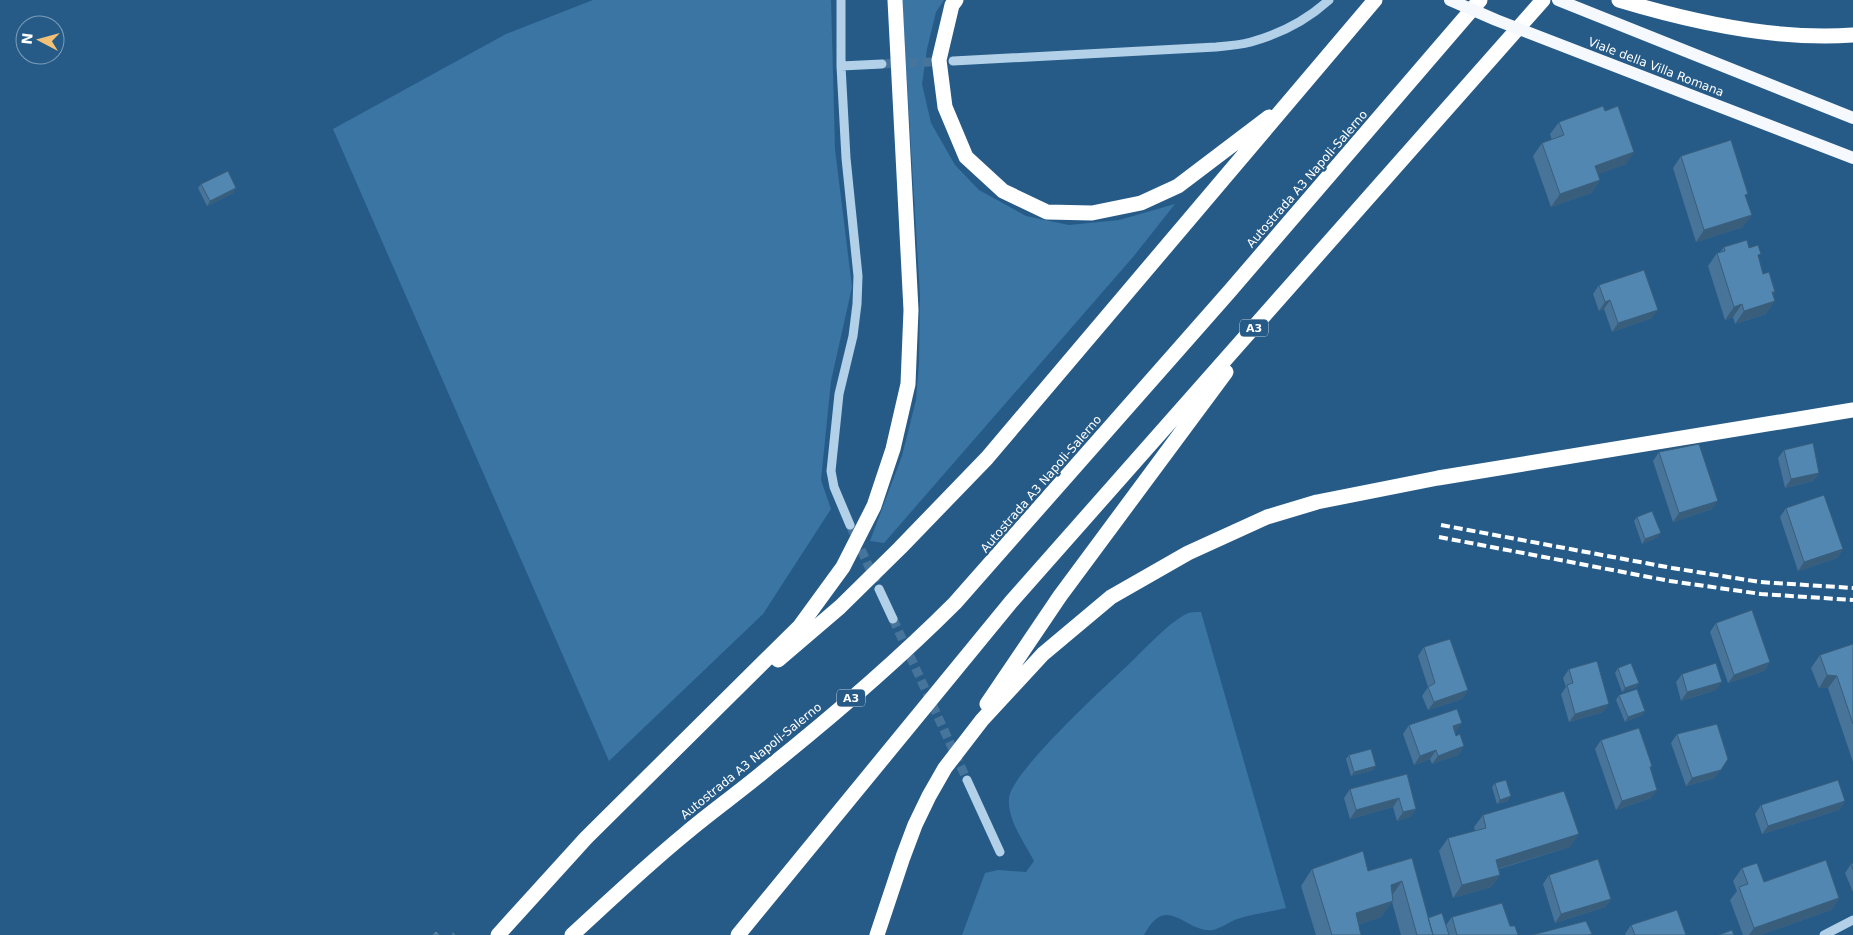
<svg xmlns="http://www.w3.org/2000/svg" width="1853" height="935" font-family="'DejaVu Sans',sans-serif">
	<rect width="100%" height="100%" fill="#265b88"/>
	<path fill="#3a75a4" d="M593 0H831L835 149 852 287 831 381 821 480 831 509 763 614 609 761 333 129 506 34Z
		M902 0H944L936 12 927 49 922 84 931 123 955 165 979 190 1026 216 1069 225 1119 220 1175 204 1133 257 884 543 870 541 902 456 916 400 919 363 920 295Z
		M1201 612 1286 908C1270 912 1253 914 1237 919 1229 922 1221 928 1213 930 1186 934 1167 891 1144 935H962L985 873 998 870 1026 872 1034 861C1025 843 1007 820 1009 798 1012 771 1105 687 1128 665 1145 649 1166 625 1186 614 1190 612 1196 612 1201 612Z"/>
	<g fill="none" stroke-linecap="round" stroke-linejoin="round">
		<path stroke="#47749a" stroke-width="9" stroke-dasharray="9 4.5" stroke-linecap="butt" d="M882 64 953 61
			M850 525 879 589
			M893 619 967 780"/>
		<path stroke="#b2d1e9" stroke-width="9" d="M841 0V66L846 158 858 276 857 304 853 336 839 394 831 471 834 487 850 525
			M953 61 1216 47C1228 46 1240 45 1251 42 1280 34 1307 20 1329 0
			M841 66 882 64
			M879 589 893 619
			M967 780 1000 852
			M1824 935 1853 920"/>
		<path stroke="#f5f9fe" stroke-width="12" d="M1558 0 1853 118"/>
		<path stroke="#fff" stroke-width="15" d="M956 0 952 5 939 60 945 107 966 157 1003 191 1047 212 1092 213 1141 203 1178 186 1269 117
			M1619 0C1692 22 1777 41 1853 35
			M778 660 840 607 900 548 987 458 1375 0
			M987 704 1060 596 1226 372
			M498 935 586 838 800 626 843 567 874 506 893 449 908 384 911 310 895 0
			M572 935C609 901 646 866 685 834 712 811 741 791 768 768 833 716 896 662 955 603L1229 292 1480 0
			M738 935 1011 602 1543 0
			M877 935 903 857 915 825 929 796 945 768 982 720 1043 654 1111 597 1188 553 1267 517 1317 502 1438 478 1853 410"/>
		<path stroke="#fff" stroke-width="4" stroke-dasharray="9 4" stroke-linecap="butt" d="M1441 525 1672 568 1760 582 1853 588
			M1439 537 1670 581 1761 594 1853 600"/>
		<path stroke="#f5f9fe" stroke-width="12" d="M1450 0 1496 20 1853 158"/>
	</g>
	<path fill="#477498" d="M1559 122 1626 164 1598 174 1600 180 1591 193 1551 207 1533 156 1542 143 1552 140 1550 134Z
		M1681 156 1746 197 1743 227 1696 242 1673 168Z
		M201 184 233 193 207 206 198 188Z
		M1724 247 1749 248 1763 274 1773 294 1766 314 1735 324 1733 317 1725 320 1708 266 1717 253 1720 252Z
		M1599 285 1652 318 1612 332 1604 309 1599 311 1593 294Z
		M1784 450 1819 473 1813 481 1785 488 1778 458Z
		M1659 452 1712 509 1673 522 1653 461Z
		M1786 508 1843 549 1837 558 1798 571 1780 517Z
		M1637 517 1658 537 1642 544 1634 521Z
		M1716 623 1770 662 1764 671 1728 683 1710 632Z
		M1853 644V762L1828 688H1819L1811 668 1820 655Z
		M1424 647 1468 690 1462 699 1428 710 1422 696 1428 687 1418 656Z
		M1618 668 1639 683 1636 687 1622 692 1615 673Z
		M1569 669 1603 712 1569 722 1561 694 1566 687 1563 678Z
		M1682 674 1716 690 1681 701 1676 682Z
		M1619 695 1645 711 1642 715 1625 722 1616 700Z
		M1409 725 1456 732H1455L1456 736 1464 746 1458 755 1432 764 1430 759 1414 765 1403 734Z
		M1677 734 1715 778 1686 786 1671 743Z
		M1601 740 1652 766 1650 769 1651 798 1616 810 1595 749Z
		M1349 755 1373 770 1351 776 1346 759Z
		M1407 774 1416 809 1410 817 1397 821 1393 807 1350 819 1344 798 1350 789Z
		M1495 783 1508 801 1497 804 1492 787Z
		M1845 801 1839 810 1762 834 1755 814 1761 805Z
		M1483 815 1570 847 1499 869 1500 875 1491 887 1453 898 1439 851 1448 838 1475 831 1474 827Z
		M1412 858 1428 918 1446 925 1452 917 1510 926 1518 935H1401L1392 902 1381 917 1358 925 1361 935H1316L1301 886 1312 869 1368 871Z
		M1853 863V892L1845 873 1851 864Z
		M1742 868 1764 882 1839 898 1831 910 1760 935H1743L1730 900 1737 891 1733 881Z
		M1549 875 1611 899 1605 907 1555 923 1543 884Z
		M1631 925 1686 935H1626L1625 934Z"/>
	<path fill="#395e7c" d="M1634 152 1626 164 1586 179 1595 166Z
		M1600 180 1591 193 1551 207 1560 194Z
		M236 188 233 193 207 206 210 201Z
		M1752 215 1743 227 1696 242 1704 230Z
		M1772 292H1775L1766 304 1775 301 1766 314 1735 324 1744 311Z
		M1610 300 1604 309 1599 311 1605 302Z
		M1742 304 1733 317 1725 320 1734 307Z
		M1658 310 1652 318 1612 332 1618 323Z
		M1819 473 1813 481 1785 488 1791 479Z
		M1718 501 1712 509 1673 522 1679 513Z
		M1661 533 1658 537 1642 544 1645 539Z
		M1843 549 1837 558 1798 571 1804 562Z
		M1770 662 1764 671 1728 683 1734 675Z
		M1827 675 1837 676 1828 688H1819Z
		M1722 682 1716 690 1681 701 1687 692Z
		M1639 683 1636 687 1622 692 1625 688Z
		M1468 690 1462 699 1428 710 1434 702Z
		M1609 704 1603 712 1569 722 1575 714Z
		M1645 711 1642 715 1625 722 1628 717Z
		M1462 723 1456 732 1447 735 1453 726Z
		M1464 746 1458 755 1432 764 1438 756Z
		M1436 750 1430 759 1414 765 1420 756Z
		M1376 766 1373 770 1351 776 1354 772Z
		M1721 770 1715 778 1686 786 1692 778Z
		M1657 790 1651 798 1616 810 1622 801Z
		M1511 796 1508 801 1497 804 1500 800Z
		M1399 798 1393 807 1350 819 1356 810Z
		M1845 801 1839 810 1762 834 1768 826Z
		M1416 809 1410 817 1397 821 1403 812Z
		M1579 834 1570 847 1487 872 1496 860Z
		M1500 875 1491 887 1453 898 1462 885Z
		M1402 881 1391 897V885Z
		M1839 898 1831 910 1760 935H1749L1754 928Z
		M1611 899 1605 907 1555 923 1561 914Z
		M1393 901 1381 917 1344 930 1356 913Z"/>
	<path fill="#5287b1" stroke="#395e7c" d="M1603 106 1605 111 1618 106 1634 152 1595 166 1600 180 1560 194 1542 143 1564 135 1559 122Z
		M1731 140 1748 194 1745 195 1752 215 1704 230 1681 156Z
		M228 171 236 188 210 201 201 184Z
		M1747 240 1749 248 1758 245 1761 254 1758 255 1763 274 1769 272 1775 292H1772L1775 301 1744 311 1742 304 1734 307 1717 253 1725 251 1724 247Z
		M1644 270 1658 310 1618 323 1610 300 1605 302 1599 285Z
		M1813 443 1819 473 1791 479 1784 450Z
		M1699 444 1718 501 1679 513 1659 452Z
		M1824 495 1843 549 1804 562 1786 508Z
		M1652 511 1661 533 1645 539 1637 517Z
		M1752 610 1770 662 1734 675 1716 623Z
		M1450 639 1468 690 1434 702 1428 687 1435 683 1424 647Z
		M1853 644V724L1837 676 1827 675 1820 655Z
		M1597 661 1609 704 1575 714 1567 685 1573 683 1569 669Z
		M1631 663 1639 683 1625 688 1618 668Z
		M1716 663 1722 682 1687 692 1682 674Z
		M1637 689 1645 711 1628 717 1619 695Z
		M1457 709 1462 723 1453 726 1456 736 1460 734 1464 746 1438 756 1436 750 1420 756 1409 725Z
		M1717 724 1728 759 1721 770 1692 778 1677 734Z
		M1639 728 1652 766 1650 767 1657 790 1622 801 1601 740Z
		M1371 749 1376 766 1354 772 1349 755Z
		M1407 774 1416 809 1403 812 1399 798 1356 810 1350 789Z
		M1506 780 1511 796 1500 800 1495 783Z
		M1838 780 1845 801 1768 826 1761 805Z
		M1564 791 1579 834 1496 860 1500 875 1462 885 1448 838 1486 828 1483 815Z
		M1363 851 1368 871 1412 858 1433 935H1417L1402 881 1391 885 1393 901 1356 913 1361 935H1332L1312 869Z
		M1598 859 1611 899 1561 914 1549 875Z
		M1826 860 1839 898 1754 928 1739 887 1748 884 1742 868 1757 863 1764 882Z
		M1853 863V870L1851 864Z
		M1502 903 1510 926H1515L1518 935H1457L1452 917Z
		M1677 910 1686 935H1635L1631 925Z
		M1442 913 1449 935H1433L1428 918Z
		M1586 921 1592 934 1588 935H1532Z
		M1732 930 1734 935H1719Z
		M436 931 440 935H432Z
		M453 932 456 935H451Z"/>
	<g text-anchor="middle" stroke-width="4.5" stroke-linejoin="round" paint-order="stroke">
		<g fill="#265b88" stroke="#becedb" stroke-width="1">
			<rect x="1240" y="319.5" width="28" height="17" rx="4"/>
			<rect x="837" y="689.5" width="28" height="17" rx="4"/>
		</g>
		<g font-size="11" font-weight="bold" fill="#fff">
			<text x="1254" y="332">A3</text>
			<text x="851" y="702">A3</text>
		</g>
		<g font-size="12" fill="#fff" stroke="#265b88">
			<text transform="translate(1656 67) rotate(21)" y="4">Viale della Villa Romana</text>
			<text transform="translate(1307 179) rotate(-49)" y="4">Autostrada A3 Napoli-Salerno</text>
			<text transform="translate(1041 484) rotate(-49)" y="4">Autostrada A3 Napoli-Salerno</text>
			<text transform="translate(751 761) rotate(-39)" y="4">Autostrada A3 Napoli-Salerno</text>
		</g>
	</g>
	<g transform="translate(40 40) rotate(276)"><circle r="24" fill="#265b88" stroke="#7d9db8"/>
	<path d="M0-4L9 19L0 12L-9 19Z" fill="#f2c176"/>
	<text y="-8" font-size="14" font-weight="bold" text-anchor="middle" fill="#ffffff">N</text>
	</g>
</svg>
